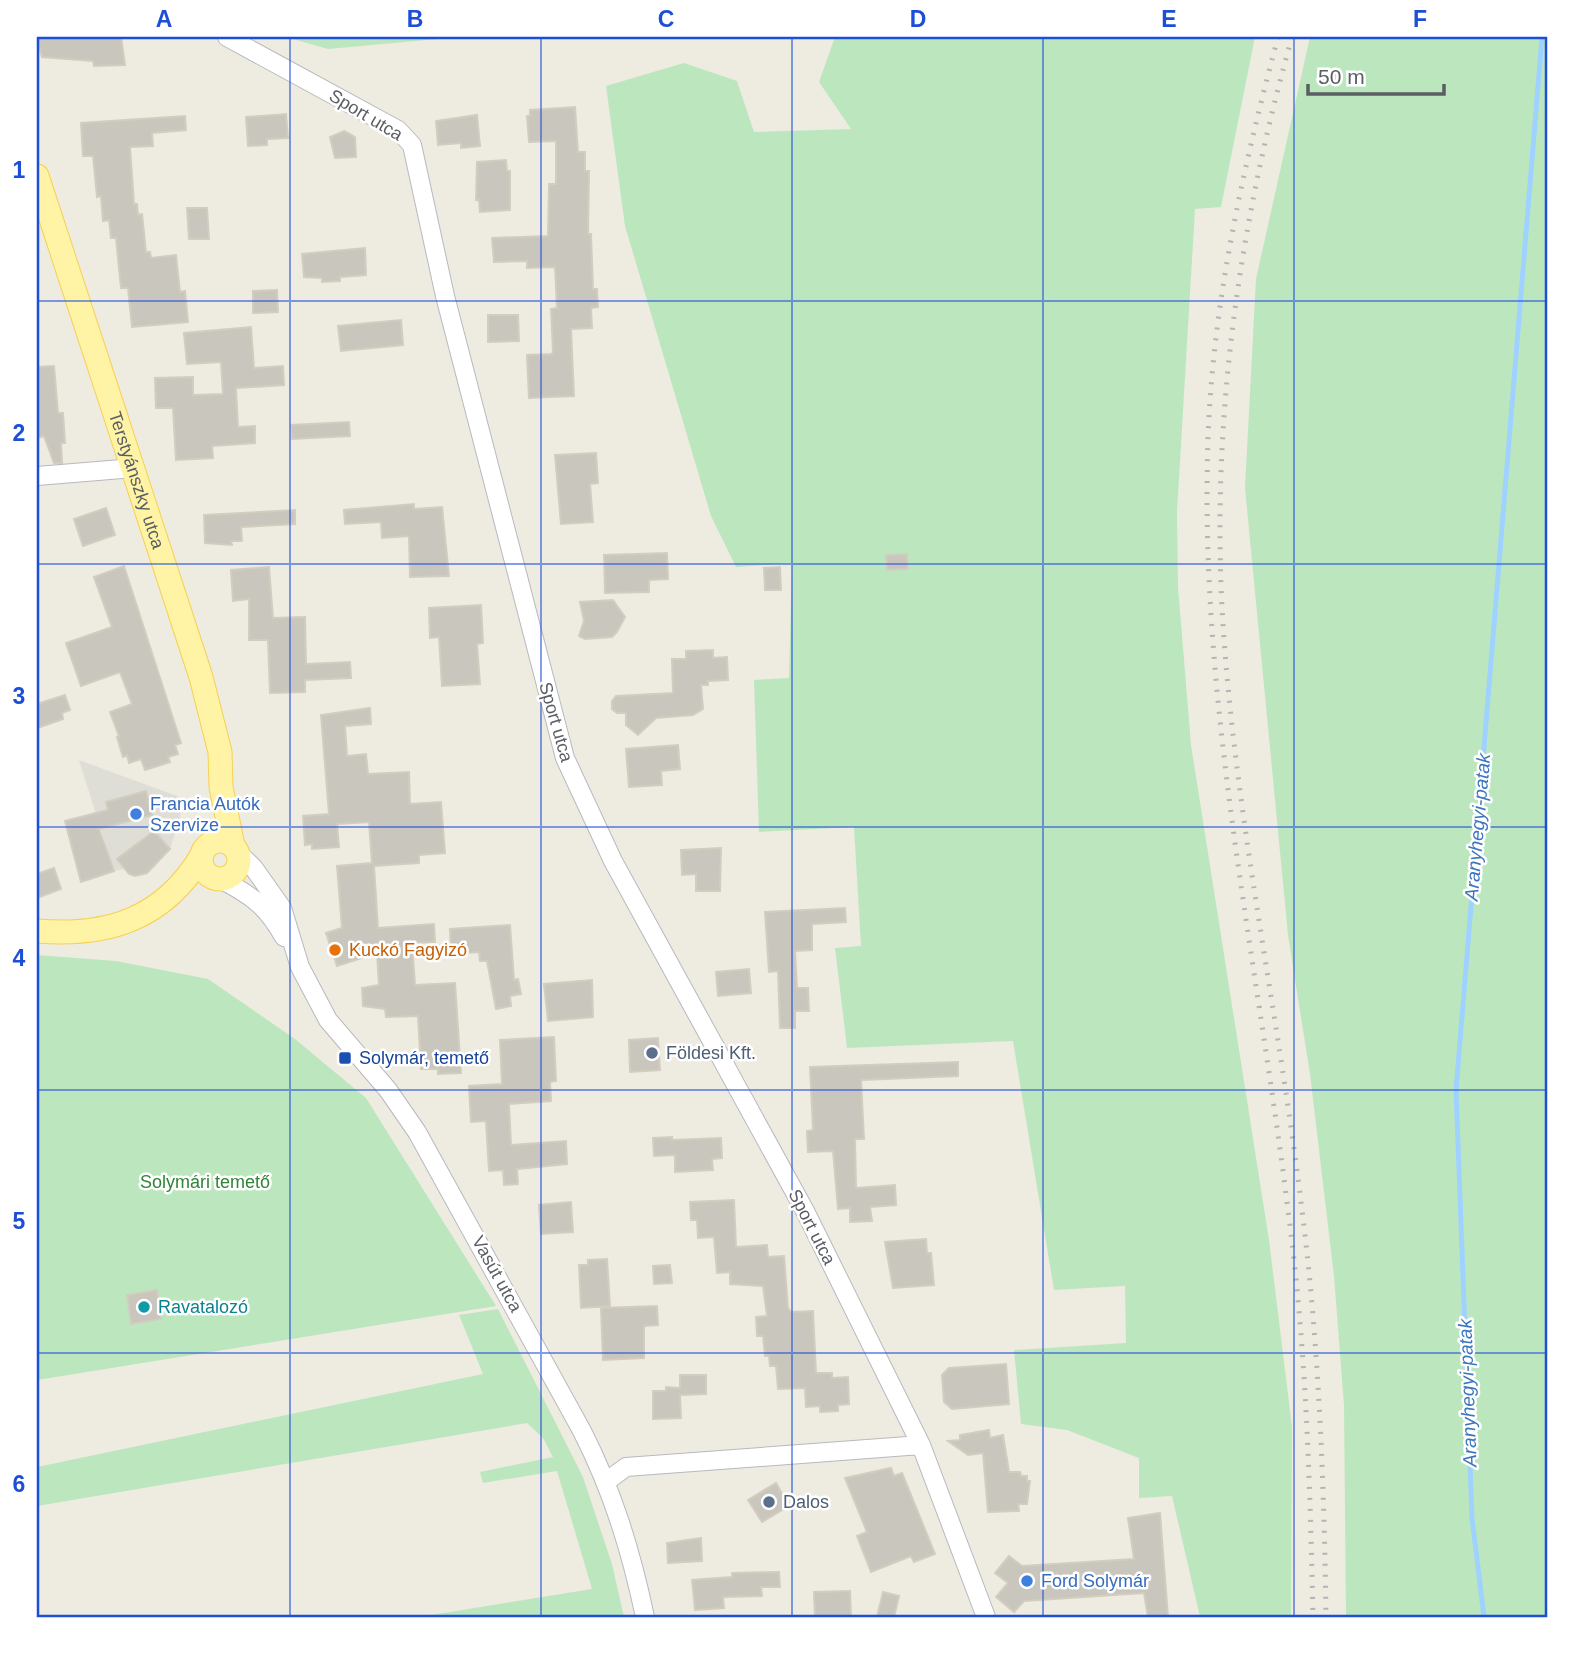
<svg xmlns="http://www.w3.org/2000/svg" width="1584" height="1654" font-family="Arial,sans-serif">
	<rect width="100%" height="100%" fill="#eeebe1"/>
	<path fill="#deddd6" d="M79 760 185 799 170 849 131 848 124 856 125 869 114 871Z"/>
	<path fill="#bce7be" d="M286 37H460L328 49Z
		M835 37H1255L1221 207 1195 209 1177 512 1178 587 1191 745 1269 1240 1292 1427 1291 1617H1200L1172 1496 1139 1498V1458L1067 1430 1021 1424 1014 1350 1126 1343 1125 1286 1054 1290 1013 1041 847 1048 835 948 861 946 854 827 759 832 754 680 789 678 792 563 736 567 711 516 625 226 606 86 684 63 737 81 754 132 851 129 819 82Z
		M1310 37H1547V1617H1346L1344 1405 1334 1276 1310 1074 1288 935 1245 488 1256 279Z
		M37 955 116 961 208 979 295 1039 366 1098 496 1306 37 1380Z
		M498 1309 583 1477 612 1564 624 1617H419L592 1589 557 1471 483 1483 480 1472 553 1457 543 1438 527 1423 37 1506V1467L483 1374 459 1315Z"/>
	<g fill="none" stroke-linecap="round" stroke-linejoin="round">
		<path stroke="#a0d2ff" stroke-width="5" d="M1484 1617 1472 1518 1456 1090 1542 37"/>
	</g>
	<path fill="#c9c6be" stroke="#d3cdbf" stroke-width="2" d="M37 37H121L125 65 94 66 93 61 42 57Z
		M575 107 578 152H585V171H589L588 234H591L593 289H597L598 307 591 308 592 328 571 329 574 396 529 398 527 355 552 354 553 351 551 309 557 308 555 267 527 268V261L494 262 492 238 548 236 549 184H556V141L529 142 527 116H530V110Z
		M286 114 288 138 267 139V145L248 146 246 117Z
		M477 115 480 146 461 148V143L438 145 436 121Z
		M185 116 186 130 152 133 153 146 130 147 134 204H137L138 215 142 214 146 252H150L151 258 176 255 180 292 185 291 188 322 132 327 128 288H121L116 238H111L109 220 103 221 101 196 97 197 93 156H83L81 123Z
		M344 131 355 137 356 157 335 158 330 137Z
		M506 160 507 171H510V210L480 212 479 200H476L477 162Z
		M187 208H207L209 239H189Z
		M365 248 366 275 340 277V281L322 282V278L304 277 302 254Z
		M277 290 278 312 253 313V291Z
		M488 315H518L519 341 488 342Z
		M401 320 403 345 341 351 338 326Z
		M251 327 254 368 283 366 284 385 236 388 238 427 255 426V443L212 446 213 458 176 460 173 408H156L155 378 193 377V395L223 394 221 362 187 364 184 333Z
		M54 366 58 413H63L65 443H61L62 463H54L44 436 37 438V367Z
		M349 422 350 436 292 439 291 425Z
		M596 453 598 483 590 484 593 522 561 524 555 455Z
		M414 504V509L442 507 449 576 410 577 409 536 382 538 381 522 345 524 344 510Z
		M106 508 115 535 83 546 74 519Z
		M295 510V524L241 527 242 541H231L232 545 205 543 204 515Z
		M667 553 668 579 649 580V592L605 593 604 555Z
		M907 554 908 569 887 570 886 555Z
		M124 566 181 743 175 745 178 754 168 757 170 762 145 770 141 759 129 763 127 755 123 757 117 737 119 736 110 712 132 704 120 672 81 686 66 643 112 627 94 577Z
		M269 567 273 618 305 617 306 664 350 662 351 678 305 680V692L270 693 268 640H249V599L233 601 231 570Z
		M780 567 781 590H765L764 568Z
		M613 600 625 617 617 632 612 637 585 639 579 636 584 621 580 602Z
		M481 605 483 643 477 644 480 684 442 686 439 637 430 638 429 608Z
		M713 650V658L727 657 728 680 708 681V685H701L703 709 693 715 656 718 638 735 626 725V713H617L612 709V701L616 696 673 693 672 659H686V651Z
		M65 695 70 710 62 713 63 719 37 728V704Z
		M370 708 371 724 345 726 347 756 366 754 368 774 409 772 410 804 441 802 445 853 419 855V863L374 866 378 928 434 924 435 942 412 943 415 985 455 983 461 1073 438 1074V1069H421L418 1016 386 1017 385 1009 363 1006 362 988 379 985 377 953 337 966 326 933 342 928 337 866 372 863 369 822 337 824 339 847 312 849V844L305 845 303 816 329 814 321 715Z
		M678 745 680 769 661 771 662 785 629 787 626 749Z
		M146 791 152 815 99 829 114 871 81 882 65 821 108 810 106 802Z
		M154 831 170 849 147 873 135 876 129 874 117 859Z
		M721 848 720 891H696V874L682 875 681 850Z
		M54 868 61 889 37 898V874Z
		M845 908 846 922 812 924V950L795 951 797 988H808L809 1011H795V1028H780L778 971 769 972 765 912Z
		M510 925 514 980 518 979 521 994 510 996 511 1006 496 1009 487 961H480L479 952 451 954 450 929Z
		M749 969 751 993 718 996 716 972Z
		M592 980 593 1017 548 1021 544 984Z
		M554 1037 556 1081 550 1082 551 1101 509 1104 511 1145 566 1141 567 1164 517 1169 518 1184 504 1185 503 1170 489 1171 486 1121 471 1122 469 1086 502 1084 500 1040Z
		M658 1038 660 1070 630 1072 629 1040Z
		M958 1062V1076L861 1080 864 1139H855L856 1188 895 1185 896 1205 870 1207 872 1221 850 1222V1208L838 1209 833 1151 808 1152 807 1131 813 1130 810 1067Z
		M672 1137V1140L721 1138 722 1158 712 1159 713 1170 675 1172V1155L654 1156 653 1138Z
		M734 1200 736 1247 767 1245 768 1257 784 1256 788 1308 791 1312 813 1311 816 1373H832V1378L848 1377 849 1404 838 1405V1411L820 1412V1406L806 1407 805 1388 778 1389 776 1366H770L769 1356H765L763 1336H757L756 1317 767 1316 763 1286 730 1284V1272L717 1273 714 1237 698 1238 697 1220H691L690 1202Z
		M571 1202 573 1232 541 1234 539 1205Z
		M926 1239 927 1253H931L934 1285 893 1288 885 1242Z
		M607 1259 610 1306 581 1308 579 1265H588V1260Z
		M670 1265 672 1283 654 1284 653 1266Z
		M157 1290 161 1319 131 1324 127 1295Z
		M657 1306 658 1325 644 1326V1358L603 1360 601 1308Z
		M1006 1364 1009 1404 952 1409 944 1402 942 1375 949 1368Z
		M680 1375H706V1394L680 1395 681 1418 653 1419V1391H666V1387L680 1388Z
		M989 1430 990 1438 1003 1435 1009 1472H1020L1021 1476H1027V1481H1030L1027 1504H1018L1019 1511 988 1512 983 1453 968 1455 948 1441 960 1440V1435Z
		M891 1468 894 1476 902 1473 935 1554 914 1562 911 1556 871 1572 857 1536 867 1532 845 1478Z
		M776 1483 789 1506 762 1522 748 1500Z
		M1160 1513 1168 1617H1148L1144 1593 1024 1601 1014 1612 996 1597 1008 1583 995 1573 1009 1556 1022 1566 1134 1559 1128 1518Z
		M701 1538 702 1561 668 1563 667 1543Z
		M779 1572 780 1587H761L762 1596 723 1597 724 1608 695 1610 692 1580 732 1577V1573Z
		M850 1591 851 1617H815L814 1592Z
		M883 1592 899 1596 894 1617H877Z"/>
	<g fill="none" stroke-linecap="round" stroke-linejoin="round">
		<g stroke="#b7b9bf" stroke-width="20">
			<path id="minor" d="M227 37 398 130 412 145 445 296 565 758 613 861 805 1211 921 1445 986 1617
				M37 476 134 468
				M239 854 253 867 282 908 300 967 328 1020 388 1090 417 1132 582 1431C613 1492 631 1551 645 1617
				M222 880C253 896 267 907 284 937
				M607 1481 626 1467 921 1445"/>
		</g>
		<g stroke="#f8d050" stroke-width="25">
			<g id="major">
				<path id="s1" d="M37 176 201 677 220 752 221 787 233 846"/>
				<circle cx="220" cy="860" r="19"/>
				<path d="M37 931C108 937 164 919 202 855"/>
			</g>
		</g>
		<use href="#minor" stroke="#fff" stroke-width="18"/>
		<use href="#major" stroke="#fff4a5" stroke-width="23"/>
		<path stroke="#b3b4b4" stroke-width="5" stroke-dasharray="2 9" stroke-linecap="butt" d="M1278 37C1243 168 1213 302 1208 438 1199 699 1256 952 1288 1210 1306 1345 1310 1481 1313 1617
			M1292 37C1237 231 1209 437 1224 639 1238 830 1279 1019 1302 1210 1319 1346 1324 1481 1326 1617"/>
	</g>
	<path fill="none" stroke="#1d4ed8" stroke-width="2" stroke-opacity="0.55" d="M290 37V1617M541 37V1617M792 37V1617M1043 37V1617M1294 37V1617M37 301H1547M37 564H1547M37 827H1547M37 1090H1547M37 1353H1547"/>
	<g fill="#3f7fe0" stroke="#fff" stroke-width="2.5">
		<circle cx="136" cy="814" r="7"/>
		<circle cx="1027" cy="1581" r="7"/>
	</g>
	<circle fill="#e8710a" stroke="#fff" stroke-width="2.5" cx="335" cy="950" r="7"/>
	<g fill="#5c6f8a" stroke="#fff" stroke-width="2.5">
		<circle cx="652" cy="1053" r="7"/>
		<circle cx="769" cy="1502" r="7"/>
	</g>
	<rect fill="#1a4fb4" stroke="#fff" stroke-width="2.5" x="338" y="1051" width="14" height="14" rx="3.5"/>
	<circle fill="#0f9aa8" stroke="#fff" stroke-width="2.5" cx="144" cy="1307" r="7"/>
	<g text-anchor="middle" stroke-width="5" stroke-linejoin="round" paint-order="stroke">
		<g font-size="18" fill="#5a5e63" stroke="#fff">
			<text transform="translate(366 115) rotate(31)" y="6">Sport utca</text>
			<text dy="6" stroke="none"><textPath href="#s1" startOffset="320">Terstyánszky utca</textPath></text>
			<text transform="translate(556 722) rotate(74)" y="6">Sport utca</text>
			<text transform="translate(812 1227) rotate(63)" y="6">Sport utca</text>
			<text transform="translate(497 1274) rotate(61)" y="6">Vasút utca</text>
		</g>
		<g font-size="18" fill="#366cbe" stroke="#fff" text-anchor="start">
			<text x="150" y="810">Francia Autók<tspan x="150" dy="21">Szervize</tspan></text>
			<text x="1041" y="1587">Ford Solymár</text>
		</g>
		<g font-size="18" fill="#c56008" stroke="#fff" text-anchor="start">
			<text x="349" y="956">Kuckó Fagyizó</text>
		</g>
		<g font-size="18" fill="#4e5e75" stroke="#fff" text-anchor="start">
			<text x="666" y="1059">Földesi Kft.</text>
			<text x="783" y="1508">Dalos</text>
		</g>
		<g font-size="18" fill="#164399" stroke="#fff" text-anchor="start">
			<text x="359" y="1064">Solymár, temető</text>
		</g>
		<g font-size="18" fill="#308437" stroke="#fff">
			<text x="205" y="1188">Solymári temető</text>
		</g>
		<g font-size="18" fill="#0d838f" stroke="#fff" text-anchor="start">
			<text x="158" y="1313">Ravatalozó</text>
		</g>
		<g font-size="19" font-style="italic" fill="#3b76bf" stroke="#fff">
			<text transform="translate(1477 827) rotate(-85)" y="7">Aranyhegyi-patak</text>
			<text transform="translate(1467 1393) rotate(-92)" y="7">Aranyhegyi-patak</text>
		</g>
	</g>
	<rect width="1584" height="1654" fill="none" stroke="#ffffff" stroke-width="77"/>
	<path d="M1308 84v10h136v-10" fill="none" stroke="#5a5e63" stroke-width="3.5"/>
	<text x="1318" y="84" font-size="21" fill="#5a5e63" stroke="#ffffff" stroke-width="5" paint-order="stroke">50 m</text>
	<rect x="38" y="38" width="1508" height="1578" fill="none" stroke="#1d4ed8" stroke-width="2.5"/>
	<g font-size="23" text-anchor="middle" font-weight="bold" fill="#1d4ed8">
		<text x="164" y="27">A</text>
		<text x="415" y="27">B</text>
		<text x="666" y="27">C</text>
		<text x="918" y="27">D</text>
		<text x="1169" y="27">E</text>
		<text x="1420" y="27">F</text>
		<text x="19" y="178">1</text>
		<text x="19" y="441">2</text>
		<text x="19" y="704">3</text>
		<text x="19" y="966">4</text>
		<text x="19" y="1229">5</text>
		<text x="19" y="1492">6</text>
	</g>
</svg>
